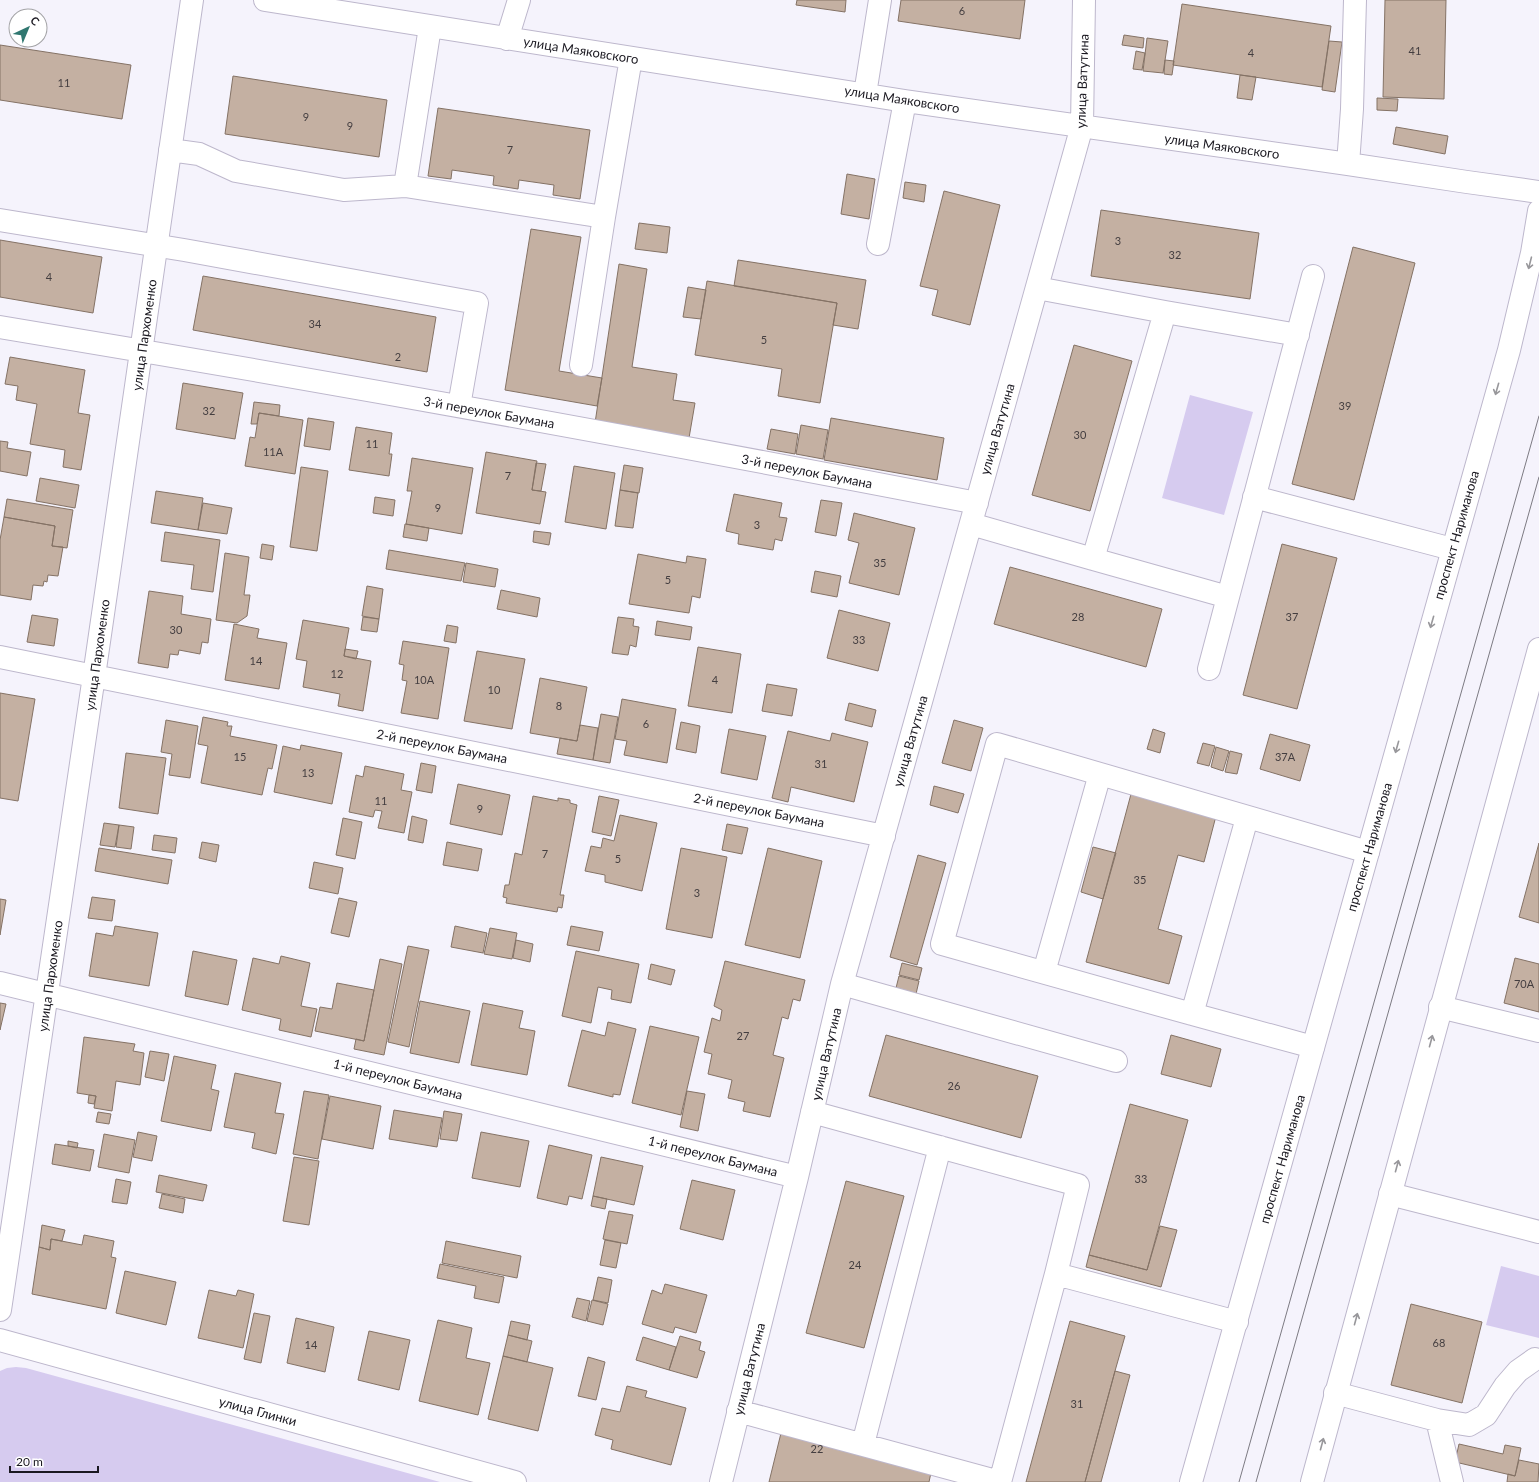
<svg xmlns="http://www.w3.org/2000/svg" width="1539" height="1482" font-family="Lato,sans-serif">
	<rect width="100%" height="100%" fill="#f5f3fc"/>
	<path fill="#d6cbef" d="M1190 395 1253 412 1224 515 1162 498Z
		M1501 1266 1539 1276V1338L1486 1325Z
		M16 1367 26 1368 440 1482H0V1371L7 1368Z"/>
	<path fill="#c4b0a2" stroke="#847265" d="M797 0H846L845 12 796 5Z
		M901 0H1025L1020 39 898 21Z
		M1385 0H1446L1444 99 1383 97Z
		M1182 4 1331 26 1322 87 1173 65Z
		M1124 35 1144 38 1143 48 1122 45Z
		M1147 38 1168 41 1163 73 1143 71Z
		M1329 41 1342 42 1335 92 1322 90Z
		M0 45 131 65 122 119 0 100Z
		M1136 51 1145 53 1142 70 1133 69Z
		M1165 60 1174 61 1172 75 1164 74Z
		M1240 75 1256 77 1252 100 1237 98Z
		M233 76 387 100 379 157 225 134Z
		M1377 98 1398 99 1397 111 1377 110Z
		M438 108 590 130 580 199 553 195 554 185 519 180 518 189 493 185 494 176 452 170 451 179 428 176Z
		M1396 127 1448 136 1445 154 1393 144Z
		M847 174 875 179 869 219 841 214Z
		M905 182 926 185 924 202 903 198Z
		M944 191 1000 205 970 325 932 315 938 290 920 286Z
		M1101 210 1259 233 1250 299 1091 276Z
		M639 223 670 227 667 253 635 249Z
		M531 229 581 237 559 371 602 378 597 406 505 390Z
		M0 240 102 257 93 313 0 297Z
		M1353 247 1415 263 1354 500 1292 484Z
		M738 260 866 280 858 329 833 325 837 303 734 286Z
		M619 264 647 269 632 367 677 374 673 400 695 403 689 438 595 423Z
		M203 276 436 317 427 372 193 330Z
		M707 281 837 303 820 403 778 396 782 369 695 355Z
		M688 287 706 290 701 319 683 317Z
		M1074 345 1132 361 1090 511 1032 495Z
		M10 357 85 370 78 413 90 415 81 470 63 467 65 450 30 444 37 404 16 400 18 386 5 384Z
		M183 383 243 393 235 439 176 429Z
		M254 402 280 405 279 416 259 413 257 424H251Z
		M259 413 303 420 295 474 245 466 250 437 255 438Z
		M308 418 334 422 330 450 304 446Z
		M831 418 944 438 937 480 824 460Z
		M801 425 828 430 823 459 796 454Z
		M356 427 392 433 389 454H392L389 476 349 470Z
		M771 429 798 434 795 454 767 449Z
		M0 441 8 442 7 448 31 452 27 476 0 471Z
		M486 452 537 461 532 490 546 492 540 524 476 513Z
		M412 458 473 468 462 534 406 524 412 491H407Z
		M536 463 546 464 541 491 532 490Z
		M624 465 643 468 639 493 620 490Z
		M574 466 615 473 606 529 565 522Z
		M301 467 328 471 317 551 290 547Z
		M40 478 79 485 75 508 36 501Z
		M620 490 638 493 633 528 615 526Z
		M156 491 203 498 198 530 151 523Z
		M734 494 782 503 779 517 787 518 782 541 775 539 773 550 738 544 739 534 726 531Z
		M375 497 395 500 393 516 373 513Z
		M7 499 73 510 67 548 52 546 55 526 4 517Z
		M821 500 842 503 836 536 815 532Z
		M203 503 232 508 227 534 198 530Z
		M854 513 915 528 899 595 849 583 859 543 848 540Z
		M4 517 55 526 52 546 63 547 58 576 48 575 47 582 44 581 43 586 33 585 31 600 0 595V540Z
		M405 524 429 528 427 541 403 537Z
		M534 531 551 533 549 545 533 542Z
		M165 532 220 540 213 592 191 589 194 565 161 561Z
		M262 544 274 546 272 560 260 558Z
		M1282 544 1337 558 1297 709 1243 695Z
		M389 550 465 563 461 581 386 569Z
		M225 553 249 557 244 595H250L247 616 237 623 216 620Z
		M638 554 686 563 687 556 706 559 700 598 692 596 689 613 629 604Z
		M466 563 498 569 495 587 463 582Z
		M1010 567 1162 609 1146 667 994 624Z
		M815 571 841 576 837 597 811 592Z
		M367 586 383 589 379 619 362 616Z
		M501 590 540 598 537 617 497 609Z
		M149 591 183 596 181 614 211 619 208 643 202 642 200 654 179 650 178 655 170 654 168 668 138 663Z
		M839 610 890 623 878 671 827 658Z
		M32 615 58 619 54 646 27 642Z
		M363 617 379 619 377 632 361 630Z
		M618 617 634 619 633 626 639 627 636 647 630 645 628 655 612 653Z
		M303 620 349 628 344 656 371 661 363 711 338 706 340 694 303 687 307 661 296 659Z
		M657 621 692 627 690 640 655 635Z
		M234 624 259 629 257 638 287 643 279 689 225 680Z
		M447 625 458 627 456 643 444 641Z
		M403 641 449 648 438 719 401 713 407 681 402 680 404 665 399 664Z
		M698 647 741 654 732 713 688 706Z
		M345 649 358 651 356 659 344 656Z
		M477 651 525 659 512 729 464 721Z
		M540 678 587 687 577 741 530 733Z
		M767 684 797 689 792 716 762 711Z
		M0 693 35 699 18 801 0 798Z
		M622 699 676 709 667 763 624 755 627 741 615 739Z
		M849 703 876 710 872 727 845 720Z
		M601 714 618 717 610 763 593 760Z
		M203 717 228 722 227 726H232L230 736 277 745 272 769 268 768 262 795 201 783 208 746 198 744Z
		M166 720 198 726 190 778 169 775 172 754 161 752Z
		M954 720 983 728 971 771 942 763Z
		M681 722 700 726 696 753 676 749Z
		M580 725 598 728 593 760 557 754 560 738 577 741Z
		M729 729 766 736 757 780 721 773Z
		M1153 729 1165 733 1160 753 1147 749Z
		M788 731 830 741 832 733 868 742 854 802 791 787 788 802 772 798Z
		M1270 734 1310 745 1300 781 1260 769Z
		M1203 743 1215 746 1209 766 1197 763Z
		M301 745 342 753 332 804 274 792 283 746 300 750Z
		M1216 747 1229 751 1223 771 1211 767Z
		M1230 751 1242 754 1237 774 1225 772Z
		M126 753 166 758 158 814 119 808Z
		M421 763 436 766 432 793 416 790Z
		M365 766 404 774 401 790 412 792 404 833 378 828 382 811 375 810 373 817 349 812 356 775 363 777Z
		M458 784 510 795 502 835 450 824Z
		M934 786 964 794 958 813 930 805Z
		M1131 794 1216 816 1204 862 1178 855 1158 929 1182 936 1169 984 1086 962Z
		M533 796 558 801V798L570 800V803L577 805 560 895H564L562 908 558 907 557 912 506 903 507 898 503 897 505 885H509L515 853 522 855Z
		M599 796 619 800 611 836 592 832Z
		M620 815 657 823 642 891 605 882V875L585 871 591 846 601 848 603 838 614 841Z
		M412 816 427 820 423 843 408 840Z
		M343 818 362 822 355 859 336 855Z
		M104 823 119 825 115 847 100 845Z
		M727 824 748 828 742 854 722 850Z
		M119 825 134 827 131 849 116 847Z
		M154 835 177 838 175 853 152 850Z
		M202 842 219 845 216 862 199 858Z
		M447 842 482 849 478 871 443 865Z
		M1539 843V923L1519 917Z
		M1093 847 1116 853 1103 899 1081 892Z
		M99 848 172 860 168 884 95 871Z
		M681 848 727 857 712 938 666 929Z
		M768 848 822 861 800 958 745 945Z
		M918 855 946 863 917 965 890 957Z
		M314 862 343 868 338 894 309 888Z
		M92 897 115 900 112 921 88 918Z
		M339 898 357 902 349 937 331 933Z
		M0 899 6 900 0 935Z
		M115 926 158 933 149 986 89 976 96 933 113 936Z
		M455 926 487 933 483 953 451 947Z
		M571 926 603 932 599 951 567 945Z
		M490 928 517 933 512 959 484 954Z
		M516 940 533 944 530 962 513 958Z
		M408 946 429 950 409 1047 388 1042Z
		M193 951 237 960 228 1005 185 996Z
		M576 951 639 964 631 1003 611 999 612 990 598 987 591 1023 562 1016Z
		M281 956 310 963 301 1006 317 1009 311 1037 279 1030 281 1019 242 1010 253 958 279 964Z
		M1515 958 1539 964V1012L1504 1003Z
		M380 959 402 964 384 1055 354 1049 356 1039 364 1041Z
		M725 961 805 980 800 1001 793 999 788 1019 782 1017 773 1055 784 1058 770 1117 743 1111 745 1102 728 1098 732 1080 708 1074 712 1054 704 1052 712 1018 720 1021 722 1010 714 1006Z
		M902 963 922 968 919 980 899 975Z
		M651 964 675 970 671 985 648 979Z
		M899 976 919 981 916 994 896 988Z
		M337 983 374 990 364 1041 315 1031 320 1007 332 1009Z
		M420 1001 470 1011 459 1063 410 1053Z
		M0 1003 6 1004 0 1030Z
		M483 1003 523 1011 519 1028 535 1031 527 1075 471 1065Z
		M608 1022 636 1029 620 1095 613 1094V1097L568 1086 582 1030 605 1036Z
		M650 1026 699 1037 681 1115 632 1103Z
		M886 1035 1038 1076 1021 1138 869 1096Z
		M1171 1035 1221 1049 1211 1087 1161 1074Z
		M84 1037 135 1044 133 1051 144 1053 140 1085 116 1081 112 1111 94 1108 96 1096 77 1093Z
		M150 1051 169 1054 164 1081 145 1077Z
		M174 1056 216 1065 211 1089 219 1091 211 1131 161 1121Z
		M235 1073 281 1083 275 1113 284 1114 276 1154 252 1148 255 1133 224 1127Z
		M304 1091 329 1095 318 1159 293 1154Z
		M687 1091 705 1094 698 1131 680 1127Z
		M89 1095 96 1096 94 1104 88 1103Z
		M330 1096 381 1106 373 1149 322 1139Z
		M1130 1104 1188 1120 1147 1270 1089 1255Z
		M394 1110 442 1118 437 1147 389 1139Z
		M444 1111 462 1114 457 1141 440 1139Z
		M98 1112 111 1114 109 1124 96 1122Z
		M138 1132 157 1136 152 1161 133 1157Z
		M481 1132 529 1141 520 1187 472 1178Z
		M104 1134 135 1140 129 1173 98 1167Z
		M68 1141 78 1143 77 1148 68 1146Z
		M55 1144 94 1150 90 1171 52 1164Z
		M549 1145 592 1155 582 1199 569 1196 567 1205 537 1198Z
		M294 1157 319 1161 309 1225 283 1221Z
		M601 1157 643 1166 634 1205 593 1196Z
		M159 1175 207 1185 203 1201 156 1192Z
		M116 1179 131 1182 127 1204 112 1202Z
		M692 1180 735 1190 723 1240 680 1229Z
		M846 1181 904 1196 864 1348 806 1333Z
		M162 1194 185 1199 183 1213 159 1208Z
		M593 1196 607 1199 605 1209 591 1206Z
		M609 1211 633 1215 627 1244 603 1239Z
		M42 1225 65 1230 62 1241 51 1239 50 1250 39 1247Z
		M1160 1226 1177 1230 1161 1287 1086 1267 1089 1255 1147 1270Z
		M84 1235 114 1241 111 1257 116 1258 106 1309 32 1294 39 1247 50 1250 51 1239 82 1245Z
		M605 1240 621 1243 616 1268 600 1265Z
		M446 1241 521 1256 517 1278 442 1263Z
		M440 1264 504 1277 499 1303 474 1298 476 1286 437 1278Z
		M125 1271 176 1282 166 1325 116 1313Z
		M598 1277 612 1280 608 1303 593 1300Z
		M665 1284 707 1295 696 1333 675 1327 673 1333 642 1324 652 1290 662 1294Z
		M209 1290 236 1296 238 1290 254 1294 243 1348 198 1338Z
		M577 1298 590 1301 586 1321 572 1317Z
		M592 1300 608 1304 603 1325 587 1321Z
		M1411 1304 1482 1322 1462 1403 1391 1385Z
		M254 1313 270 1316 261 1363 244 1359Z
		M296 1318 334 1327 325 1372 287 1363Z
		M438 1320 472 1328 466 1358 490 1363 478 1415 419 1401Z
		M511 1321 530 1325 527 1340 508 1335Z
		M1070 1321 1125 1336 1115 1371 1085 1482H1026Z
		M369 1331 410 1340 399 1390 358 1380Z
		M508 1335 532 1341 527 1362 503 1356Z
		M680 1336 701 1342 699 1350 705 1352 697 1378 669 1370Z
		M643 1337 676 1347 669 1370 636 1360Z
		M503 1356 553 1368 538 1431 488 1419Z
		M588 1357 605 1362 596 1400 578 1396Z
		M1115 1371 1130 1375 1101 1482H1085Z
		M627 1386 647 1391 645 1397 686 1408 671 1465 611 1449 613 1440 595 1435 602 1408 620 1412Z
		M782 1429 932 1468 929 1482H769Z
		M1459 1444 1503 1454 1505 1445 1521 1448 1515 1476 1455 1462Z
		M1519 1460 1539 1464 1538 1482H1507L1508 1474 1515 1476Z"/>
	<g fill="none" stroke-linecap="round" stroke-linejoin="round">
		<g stroke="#bdb7cc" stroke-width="24">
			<path id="minor" d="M265 0 905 101 1348 164 1467 182 1539 192
				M507 39 519 0
				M865 94 880 0
				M170 150 199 154 236 171 344 190 405 186 604 217 581 365
				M1348 164 1352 109 1355 0
				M405 186 430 27
				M604 217 631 58
				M0 220 184 250 477 303 459 406
				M878 244 905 101
				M1037 288 1165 312 1298 335
				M0 327C326 381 652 440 977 503
				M1254 497 1452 549
				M971 524 1093 559 1165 312
				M1093 559 1228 597 1209 669
				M1228 597 1313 276
				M0 657 884 836
				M1044 972 1100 774
				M0 983 797 1177
				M842 984 1116 1061
				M1440 1007 1539 1031
				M1192 1014 1247 818
				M1313 1047 1192 1014 942 944 997 744 1368 852
				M812 1112 1078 1185 1056 1274 1000 1482
				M1390 1194 1539 1232
				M1056 1274 1237 1322
				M0 1310 94 676 192 0
				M0 1340 515 1482
				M1335 1393 1437 1420 1469 1425 1486 1415 1505 1386 1518 1371 1535 1359
				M738 1411 1000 1482
				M1437 1420 1452 1482
				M863 1444 940 1147
				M721 1482 797 1177 842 984 1082 126 1084 0"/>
		</g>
		<g stroke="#bdb7cc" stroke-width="24">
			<path id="major" d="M1191 1482 1509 350 1532 253 1539 211
				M1312 1482 1539 649"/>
		</g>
		<use href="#minor" stroke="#fff" stroke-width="22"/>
		<use href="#major" stroke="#fff" stroke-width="22"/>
		<path stroke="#7c7a82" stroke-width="1" d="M1239 1482 1539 416
			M1256 1482 1539 477"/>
	</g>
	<defs><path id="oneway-shaft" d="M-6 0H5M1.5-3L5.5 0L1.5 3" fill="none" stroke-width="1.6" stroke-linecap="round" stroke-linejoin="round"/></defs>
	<g stroke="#98979b">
		<use href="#oneway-shaft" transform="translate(1530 263) rotate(104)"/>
		<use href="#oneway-shaft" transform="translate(1497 389) rotate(106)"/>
		<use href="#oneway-shaft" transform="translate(1432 622) rotate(106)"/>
		<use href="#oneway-shaft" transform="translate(1397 747) rotate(106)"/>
		<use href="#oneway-shaft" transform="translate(1431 1041) rotate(-75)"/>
		<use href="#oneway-shaft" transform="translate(1397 1166) rotate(-75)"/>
		<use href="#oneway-shaft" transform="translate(1356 1319) rotate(-75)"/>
		<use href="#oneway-shaft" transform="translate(1322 1444) rotate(-75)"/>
	</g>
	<g text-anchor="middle" stroke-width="3.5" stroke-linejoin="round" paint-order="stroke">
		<g font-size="11" fill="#443e40">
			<text x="962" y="15">6</text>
			<text x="1415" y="55">41</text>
			<text x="1251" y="57">4</text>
			<text x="64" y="87">11</text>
			<text x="306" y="121">9</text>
			<text x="350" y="130">9</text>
			<text x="510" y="154">7</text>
			<text x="1118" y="245">3</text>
			<text x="1175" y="259">32</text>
			<text x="49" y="281">4</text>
			<text x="315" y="328">34</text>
			<text x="764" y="344">5</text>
			<text x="398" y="361">2</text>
			<text x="1345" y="410">39</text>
			<text x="209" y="415">32</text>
			<text x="1080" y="439">30</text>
			<text x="372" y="448">11</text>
			<text x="273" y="456">11А</text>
			<text x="508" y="480">7</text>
			<text x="438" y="512">9</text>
			<text x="757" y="529">3</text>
			<text x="880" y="567">35</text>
			<text x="668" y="584">5</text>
			<text x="1078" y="621">28</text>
			<text x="1292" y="621">37</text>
			<text x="176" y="634">30</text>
			<text x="859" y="644">33</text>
			<text x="256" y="665">14</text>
			<text x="337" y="678">12</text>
			<text x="424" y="684">10А</text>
			<text x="715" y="684">4</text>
			<text x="494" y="694">10</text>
			<text x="559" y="710">8</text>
			<text x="646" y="728">6</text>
			<text x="240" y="761">15</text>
			<text x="1285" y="761">37А</text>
			<text x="821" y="768">31</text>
			<text x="308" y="777">13</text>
			<text x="381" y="805">11</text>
			<text x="480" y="813">9</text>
			<text x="545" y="858">7</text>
			<text x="618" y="863">5</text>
			<text x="1140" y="884">35</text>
			<text x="697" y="897">3</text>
			<text x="1524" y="988">70А</text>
			<text x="743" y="1040">27</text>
			<text x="954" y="1090">26</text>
			<text x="1141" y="1183">33</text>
			<text x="855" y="1269">24</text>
			<text x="1439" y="1347">68</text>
			<text x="311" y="1349">14</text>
			<text x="1077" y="1408">31</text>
			<text x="817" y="1453">22</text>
		</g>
		<g font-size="13" fill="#1a1820" stroke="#fff">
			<text transform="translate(581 50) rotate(9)" y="5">улица Маяковского</text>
			<text transform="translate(1082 81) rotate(-88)" y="5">улица Ватутина</text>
			<text transform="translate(902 99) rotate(9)" y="5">улица Маяковского</text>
			<text transform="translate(1222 146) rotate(8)" y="5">улица Маяковского</text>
			<text transform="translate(144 335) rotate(-82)" y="5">улица Пархоменко</text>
			<text transform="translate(489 412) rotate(10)" y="5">3-й переулок Баумана</text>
			<text transform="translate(997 429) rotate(-74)" y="5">улица Ватутина</text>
			<text transform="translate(807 471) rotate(11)" y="5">3-й переулок Баумана</text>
			<text transform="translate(1456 535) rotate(-74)" y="5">проспект Нариманова</text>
			<text transform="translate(97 655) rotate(-82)" y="5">улица Пархоменко</text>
			<text transform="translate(910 741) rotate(-74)" y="5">улица Ватутина</text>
			<text transform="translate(442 746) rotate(11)" y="5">2-й переулок Баумана</text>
			<text transform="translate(759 810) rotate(11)" y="5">2-й переулок Баумана</text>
			<text transform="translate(1369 847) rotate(-74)" y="5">проспект Нариманова</text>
			<text transform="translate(50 976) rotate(-82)" y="5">улица Пархоменко</text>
			<text transform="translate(826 1054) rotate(-77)" y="5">улица Ватутина</text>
			<text transform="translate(398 1079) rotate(14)" y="5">1-й переулок Баумана</text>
			<text transform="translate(713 1156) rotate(14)" y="5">1-й переулок Баумана</text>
			<text transform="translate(1282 1159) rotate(-74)" y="5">проспект Нариманова</text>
			<text transform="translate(749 1369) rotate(-76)" y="5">улица Ватутина</text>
			<text transform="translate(258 1411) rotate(15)" y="5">улица Глинки</text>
		</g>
	</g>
	<g transform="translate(28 28) rotate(44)"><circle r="19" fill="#ffffff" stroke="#a3a3a6"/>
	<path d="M0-3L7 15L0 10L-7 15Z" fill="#307770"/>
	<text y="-6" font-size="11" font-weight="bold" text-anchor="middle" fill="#1a1820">С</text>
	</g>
	<path d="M10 1466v6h88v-6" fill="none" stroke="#1a1820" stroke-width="2"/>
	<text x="16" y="1466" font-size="12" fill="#1a1820" stroke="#ffffff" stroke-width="3" paint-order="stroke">20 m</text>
</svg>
